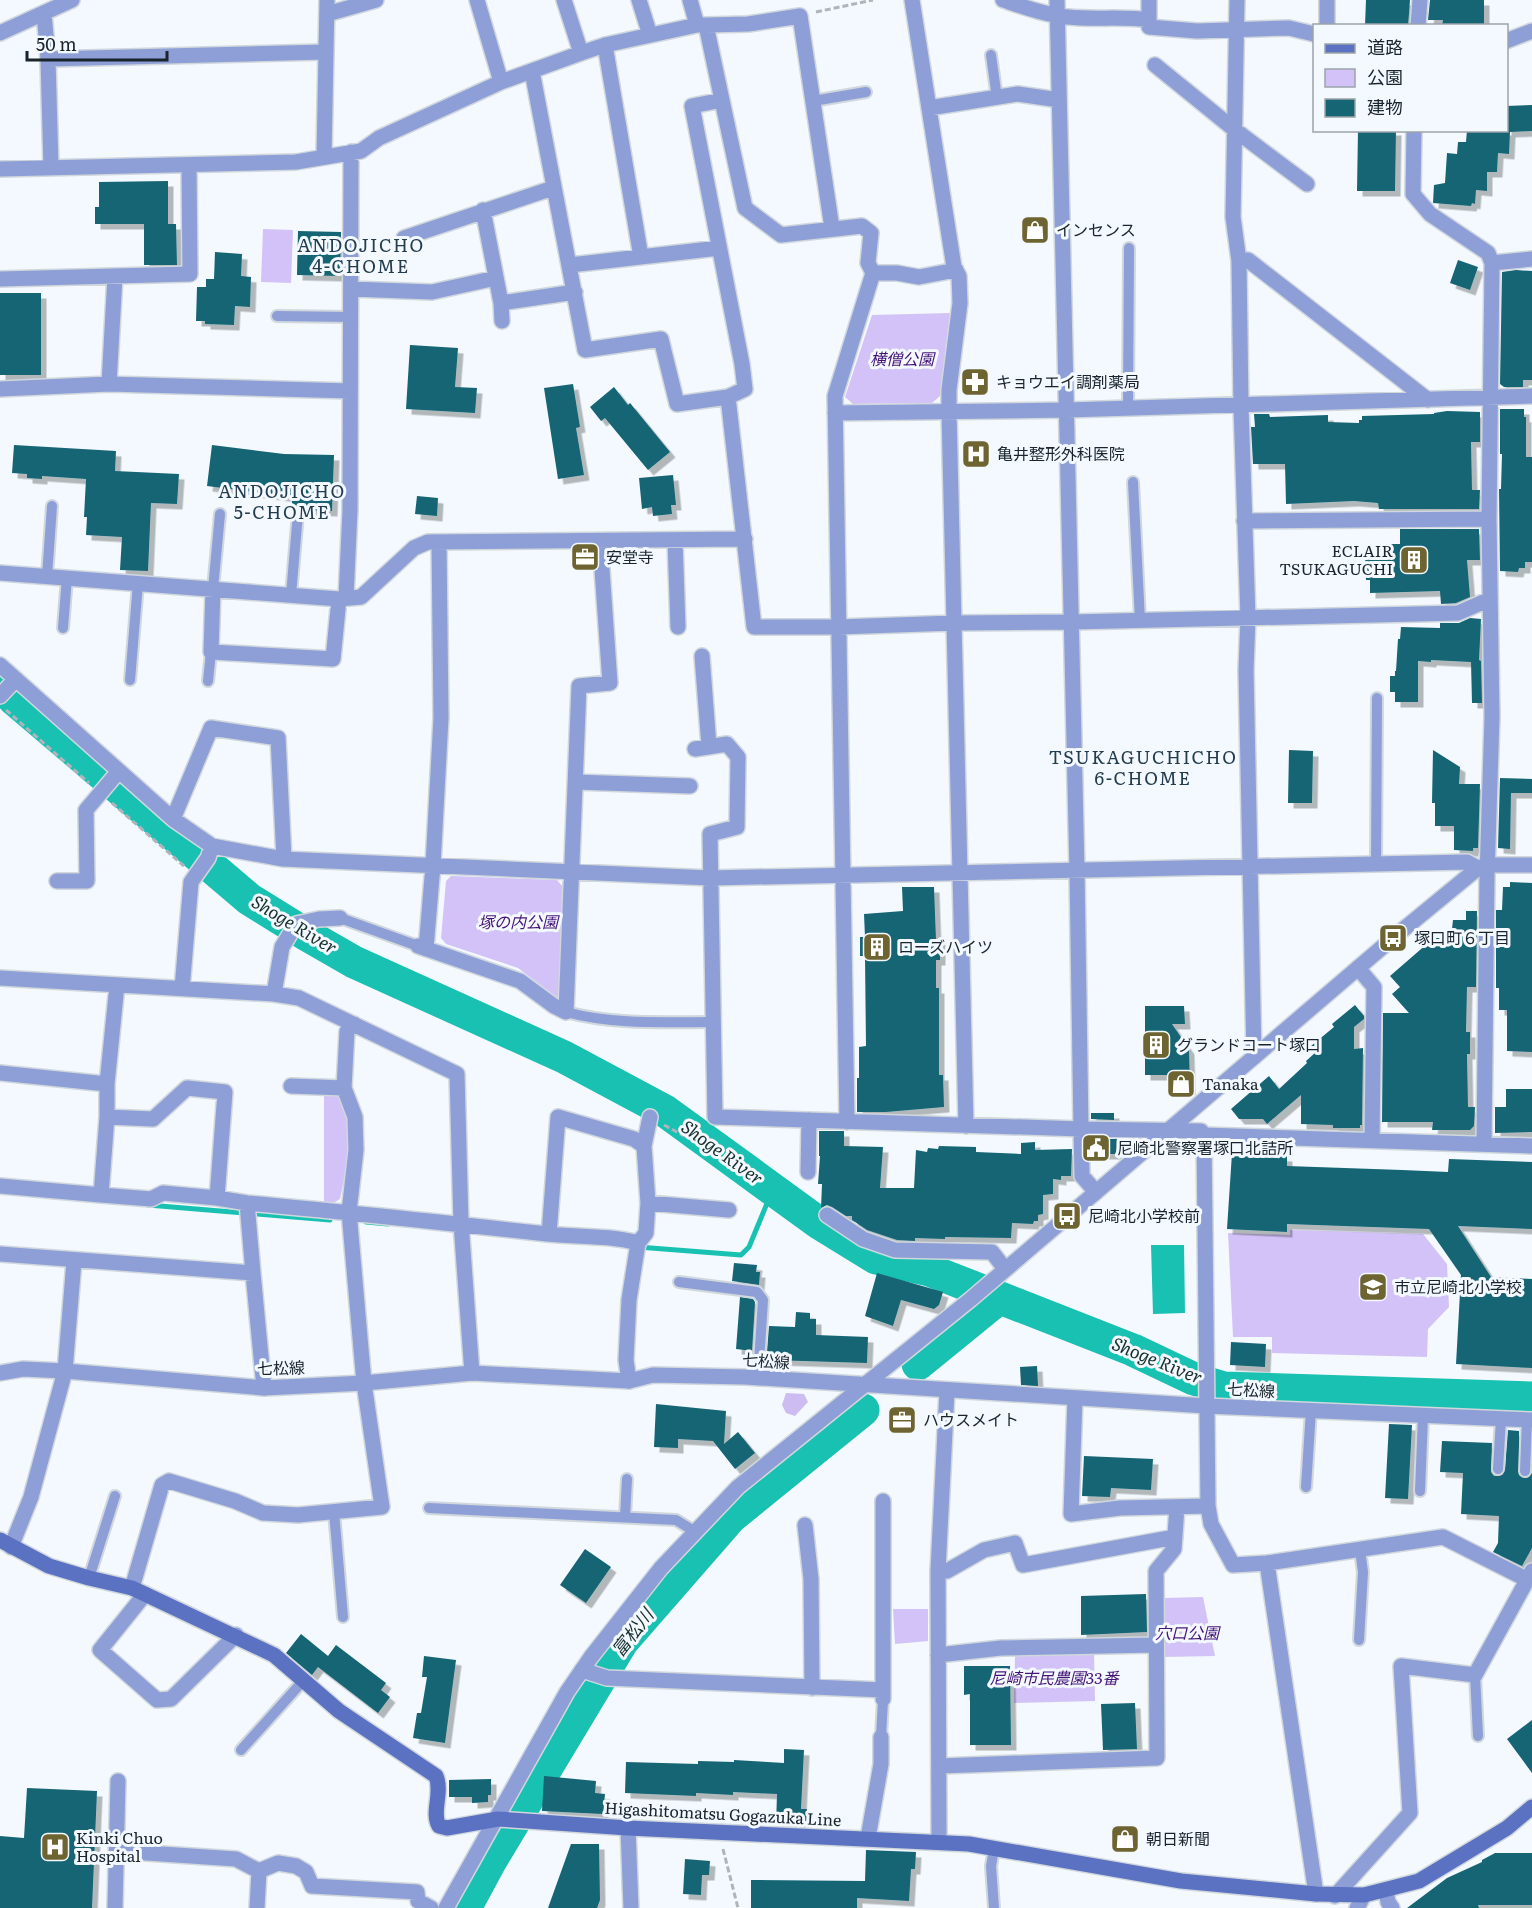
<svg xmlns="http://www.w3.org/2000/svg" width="1532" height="1908" font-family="Literata,'Noto Sans JP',serif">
	<defs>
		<filter id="shadow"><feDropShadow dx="5.5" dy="5.5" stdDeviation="0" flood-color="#0004"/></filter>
	</defs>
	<rect width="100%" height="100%" fill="#f3f9fe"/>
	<path fill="#d3c2f8" d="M263 229 293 230 291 283 261 282Z
		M950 313 940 396 932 403 853 404 845 397 872 315Z
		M451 876 557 880 564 888 559 999 518 968 446 944 441 938 446 881Z
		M324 1092 342 1097C354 1136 348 1160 340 1199L335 1202H324Z
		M1290 1230 1423 1234 1447 1264 1449 1307 1428 1329 1427 1357 1272 1353V1337H1233L1228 1233 1290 1235Z
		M1203 1597 1215 1656 1164 1657V1598Z
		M893 1609H928V1641L895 1644Z
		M1094 1654 1095 1701 1014 1703 1015 1656Z"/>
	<path fill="#cdbcf1" d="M786 1393 804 1394 808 1402 795 1416 786 1413 782 1405Z"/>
	<path fill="#18c1b1" d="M1151 1245H1184L1185 1313 1153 1314Z"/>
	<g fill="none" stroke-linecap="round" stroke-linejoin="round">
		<path stroke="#18c1b1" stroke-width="5" d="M148 1205 330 1220
			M366 1222 388 1224
			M638 1247 741 1255 749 1247 773 1189"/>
		<path stroke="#18c1b1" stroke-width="33" d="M0 685 15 700 249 899 307 935 354 962 564 1057 665 1111 819 1223 876 1258 929 1270 1133 1350 1194 1379 1224 1388 1532 1398
			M918 1364 999 1298
			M465 1908 491 1860 622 1642 731 1517 863 1410"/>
	</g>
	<path fill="#156574" filter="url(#shadow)" d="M1366 0H1410L1408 26H1365Z
		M1430 0H1484V26H1442L1443 20H1428Z
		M1532 105V131L1510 132 1509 154 1498 153 1497 172H1487V191L1476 190 1475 204 1472 203 1471 206 1433 203 1434 185 1445 183 1447 153 1457 154 1458 142H1466L1467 130H1506V106Z
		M1358 130H1396L1395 191H1357Z
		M168 181V224H176L177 265H144V224H95V207H99V182Z
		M298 231 341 232 340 276 297 275Z
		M215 252 242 254 241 276 251 277 250 307 235 306 234 325 205 324V321H196L197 287H206V279H214Z
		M1458 260 1478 267 1470 290 1450 283Z
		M1516 270 1532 271V380H1523V387H1504L1500 384 1502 272Z
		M0 293H41V375H0Z
		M410 345 458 348 455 387 477 388 475 413 406 409Z
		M573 384 580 427 576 428 584 475 558 479 544 388Z
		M614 387 628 405 630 403 670 452 648 470 605 418 601 421 590 407Z
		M1500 409H1524V417H1526V457H1532V562H1525V568H1519L1518 572 1500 571 1499 489H1501L1502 454H1500Z
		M1447 411 1480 412V442H1471L1472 490H1480L1479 509H1379L1378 503 1354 501 1286 504 1285 464H1253L1251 427H1255L1254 414H1269L1270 417 1328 415V422L1359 423V420H1362V416L1434 414V413Z
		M14 445 116 451 115 471 179 474 177 504 151 503 148 571 120 570 122 537 86 535 87 517H84L86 479 42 476V479L27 478V474L12 473Z
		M212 445 284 454 334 455 332 511 305 510 298 506 292 509V497L207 486Z
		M673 475 676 505H671L672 514 653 516 652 507 642 509 639 478Z
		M417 496 438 498 437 516 415 514Z
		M1400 529H1479L1480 560H1467L1470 597 1456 603 1441 604 1440 591 1370 593V580H1366L1365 553H1379V544H1400Z
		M1470 618 1481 619 1479 660 1481 661 1482 703H1472L1471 662 1431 660V662L1418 661V702H1395V692H1390V676H1395V671H1396L1398 639H1400L1401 627 1440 628V623H1459Z
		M1289 750 1313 751 1312 803H1288Z
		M1433 750 1460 767 1459 784H1480L1478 848H1473V851L1454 850V826H1435V803H1432Z
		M1500 778 1532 779V793H1511L1510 849 1498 848Z
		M1510 882 1532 883V1052L1507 1051V1010H1499V988H1496V910H1502L1503 887H1510Z
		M902 887H934L936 940 940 939V960H936V988H939V1075H943L944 1107 886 1112H857V1078H859V1047L866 1046 865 956H860V937H865L864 914 903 911Z
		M1466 911H1477L1476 987H1467L1466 1032H1470V1054H1467L1468 1107H1475L1474 1126 1470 1130H1432L1433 1122H1382L1383 1013H1409L1392 994 1400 987 1390 976 1428 943H1433V938H1451L1453 920H1466Z
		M1355 1005 1364 1016V1019L1354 1027V1049L1363 1048 1362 1125H1360V1128H1333V1125L1301 1124V1095L1267 1124 1263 1119H1239L1231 1109 1269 1076 1279 1089 1307 1063 1306 1061 1316 1052 1311 1046 1334 1027 1332 1024Z
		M1145 1006H1184L1185 1024H1172L1189 1049 1190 1089H1175L1174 1075H1145Z
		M1506 1089H1532V1132L1495 1133V1107H1506Z
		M1091 1113H1114V1120L1091 1119Z
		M819 1131H844V1146L883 1147 880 1188H914L916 1150 927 1152 928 1148 938 1149 939 1146 976 1147V1152L1021 1154V1143L1035 1142V1150L1072 1149 1071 1176H1061V1180L1053 1179V1194L1043 1195V1214L1038 1215V1221H1034L1033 1224 1012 1223 1011 1238 945 1237V1239L915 1238V1241L897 1240 867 1230 852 1220V1216H846L832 1207 827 1205 821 1208 822 1184H818L820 1156H819Z
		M1091 1139H1117L1116 1154H1091Z
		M1232 1153 1287 1156V1166L1402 1170 1448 1172 1449 1159 1532 1162V1229L1458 1226 1491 1277 1532 1279V1368L1456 1364 1461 1275 1429 1229 1287 1224V1232L1227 1229Z
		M734 1263 757 1265 756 1272H760L759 1285 732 1281Z
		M877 1273 943 1292 939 1305 934 1309 901 1300 893 1326 865 1316Z
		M740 1297 753 1299 755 1302 752 1351 736 1349Z
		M796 1312 810 1313V1319H816V1335L868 1337 867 1363 771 1360V1352H767L769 1326 795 1327Z
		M1231 1342 1266 1344 1265 1367 1230 1365Z
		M1037 1366 1038 1386 1021 1385 1020 1367Z
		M656 1404 726 1411 724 1444 738 1432 755 1453 735 1469 713 1441 678 1439V1448L654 1447Z
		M1389 1424 1412 1425 1408 1499 1385 1498Z
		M1508 1430 1519 1431V1475L1525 1478 1532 1473V1548L1522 1566 1493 1552 1498 1543 1499 1516 1461 1514 1463 1473 1440 1472 1442 1441 1492 1443 1491 1472 1494 1476 1502 1475 1505 1469Z
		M1084 1456 1153 1459 1151 1490 1111 1488 1110 1497 1082 1496Z
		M585 1549 611 1567 586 1603 560 1585Z
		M1146 1594 1147 1632 1081 1635V1596Z
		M301 1634 328 1656 336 1645 386 1683 381 1690 390 1697 378 1713 318 1667 312 1675 286 1653Z
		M424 1656 456 1660 445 1743 413 1738 417 1713H421L427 1677H422Z
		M964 1666H1010L1011 1745H970V1694L964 1695Z
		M1135 1703 1137 1749 1103 1750 1101 1704Z
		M1532 1720V1773L1507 1739Z
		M784 1749 804 1750 801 1809H807L806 1826 776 1825 777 1794 733 1792V1795L696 1793V1796L625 1793 626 1762 698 1764V1761L734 1762V1760L784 1763Z
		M544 1776 596 1781 595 1793 605 1794 603 1814 542 1811Z
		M491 1779V1795H488V1802L472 1803V1797H449V1780Z
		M27 1788 97 1791 92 1908H0V1836L24 1838Z
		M571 1844H599L600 1900 597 1908H548Z
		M866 1850 916 1852 915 1869H911L909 1901 857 1898V1908H751V1880L865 1881Z
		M1495 1853H1532V1905H1478L1479 1908H1407L1447 1878 1482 1862V1860Z
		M685 1859 710 1861 709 1875H702L701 1895 683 1894Z"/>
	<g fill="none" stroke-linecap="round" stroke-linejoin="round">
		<g stroke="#d0d7dd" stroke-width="14">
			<path id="service" d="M991 55 997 98
				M813 101 866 92
				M277 316 351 317
				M1128 408 1129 248
				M1133 482 1140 620
				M47 576 52 506
				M213 589 220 514
				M291 595 298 513
				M63 628 67 577
				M130 680 138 583
				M208 681 211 652
				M1376 864 1377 698
				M340 918 418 946
				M566 1012C614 1025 663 1022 713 1022
				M679 1282 757 1292 763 1300 758 1378
				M1498 1469 1501 1419
				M1525 1471 1527 1420
				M1306 1487 1311 1410
				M1420 1491 1423 1417
				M429 1508 676 1520 694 1531
				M334 1512 343 1617
				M625 1517 627 1479
				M89 1578 115 1496
				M1359 1640 1363 1572 1360 1550
				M1475 1675 1478 1736
				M881 1737 883 1700
				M241 1750 303 1681
				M994 1908 991 1866 994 1849"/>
		</g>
		<g stroke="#d0d7dd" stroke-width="18">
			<path id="minor" d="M477 0 501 82
				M564 0 581 53
				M639 0 650 35
				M690 0 697 25H706L745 208 781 235 862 226 871 233 868 263 873 273
				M912 0 954 267 959 276 960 303 949 390V412L966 1126
				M1003 0C1024 7 1046 15 1068 17 1095 20 1122 16 1149 20
				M1057 0 1077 871 1081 1129 1082 1176 1096 1192
				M1149 0V27L1197 31 1289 28 1314 34
				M1237 0 1233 217 1239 261 1241 406 1248 618 1246 670 1254 1057
				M1327 0V26
				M44 13 48 59 51 167
				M327 14 376 0
				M706 25 748 24 800 16 832 228
				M1418 26 1420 0
				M0 33 72 0
				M1506 41 1532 31
				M605 45 641 257
				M48 59 325 52
				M1155 65 1235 130 1307 184
				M532 71 585 350 661 339 677 404 728 397 745 389 742 364 692 106 722 100
				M929 108 1018 94 1059 100
				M1414 130 1413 194 1430 214 1488 253 1492 263 1532 259
				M324 157 327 0
				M0 169 296 162 361 151 379 138 501 82 581 53 605 45 697 25
				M483 210 501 303 502 321
				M404 238 553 188
				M1239 261 1248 260 1428 400
				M570 265 719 248
				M0 279 190 274 189 165
				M351 289 432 292 496 278
				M501 303 575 292
				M109 384 115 276
				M0 389 109 384 350 391
				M728 397 754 627H838L954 623 1072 622 1458 613 1490 599
				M835 413 1067 410 1532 396
				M1244 521 1489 519
				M675 540 678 627
				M0 573 339 599 361 597 414 548 428 542 745 539
				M213 589 211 652 333 659 339 599
				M346 598 350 510 351 152
				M702 656 709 746
				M0 665 173 819 212 846 283 859 710 878 1467 862 1478 868
				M0 696 16 679
				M695 749 727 744 738 757 737 827 710 834 715 1117 1081 1129 1201 1131 1204 1135 1208 1506 1211 1524 1233 1565 1267 1563 1443 1537 1528 1580
				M576 782 690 786
				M173 819 211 728 278 738 284 859
				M57 881H87L86 810 119 771
				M418 946 520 981 554 1006 566 1012 579 686 610 683 600 541
				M426 949 433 865 441 718 439 542
				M1358 968 1374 987 1372 1139
				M0 978 274 994 299 998 457 1074 461 1223 472 1373
				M117 985 107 1084V1117L101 1195 151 1199 163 1193 217 1198 247 1203C347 1212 447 1223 547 1234 577 1237 609 1235 638 1243
				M182 989 191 882 208 858 212 846
				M274 994 282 947 296 924 319 919 340 918
				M0 1073 107 1084
				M291 1086 344 1088
				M107 1117 153 1119 187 1088 225 1092 217 1198
				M847 1122 835 396 873 273H897L919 277 956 270
				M1204 1135 1532 1146
				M1484 1144 1487 877 1492 717 1489 519 1492 263
				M808 1172 809 1120
				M0 1186 101 1195
				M648 1203 729 1210
				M827 1215 863 1239 895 1250 992 1252 1005 1269
				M549 1234 558 1117 634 1139 644 1146 650 1117
				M0 1254 253 1273 247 1203
				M253 1273 264 1388
				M629 1381 626 1360 629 1300 638 1243 646 1233 648 1203 644 1146
				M1075 1398 1071 1514 1120 1508 1208 1506
				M1207 1406 1532 1420
				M805 1525 811 1579 812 1688
				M11 1547 31 1497 65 1371 74 1261
				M1267 1563 1316 1894
				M938 1571H947L984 1550 1015 1543 1023 1565 1175 1537
				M132 1588 162 1485 169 1481 235 1501 263 1513 298 1515 382 1507 364 1383 349 1212 356 1150 355 1117 344 1088 347 1031 354 1024
				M145 1594 100 1650 157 1700 171 1699 236 1635
				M938 1655 1001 1648 1155 1645
				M582 1670 607 1678 883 1690
				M883 1699V1501
				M940 1766 1157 1758 1156 1571 1174 1549 1177 1507
				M628 1828 631 1908
				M868 1838 881 1764V1737
				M939 1842 938 1571 947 1391
				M117 1851 236 1859 259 1871 257 1908
				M259 1871 278 1863 296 1866 306 1872 312 1886 417 1892 418 1901 431 1908
				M1386 1891 1388 1902 1392 1908
				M1335 1896 1410 1813 1401 1666 1475 1675 1532 1571
				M115 1908 118 1781
				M1357 1908 1364 1895"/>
		</g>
		<g stroke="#d0d7dd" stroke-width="18">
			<path id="tertiary" d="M0 1373 23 1369 65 1371 264 1388 364 1383 472 1373 629 1381 653 1375 745 1377 1207 1406
				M446 1908 567 1692 591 1657 661 1568 738 1487 971 1299 1393 938 1478 868 1487 865H1532"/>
		</g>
		<g stroke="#d0d7dd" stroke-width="18">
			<path id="secondary" d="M0 1540 49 1566 89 1578 132 1588 274 1655 339 1711 436 1776C443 1793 431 1812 439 1826L447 1828 498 1819 628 1828 969 1844 1181 1881 1316 1894 1364 1895 1419 1881 1507 1828 1532 1807"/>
		</g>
		<path stroke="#adb5bb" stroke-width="3" stroke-dasharray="6 3" stroke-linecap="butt" d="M816 12 873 0
			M6 710 89 783
			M112 803 184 866
			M664 1125 688 1138
			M723 1849 738 1908"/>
		<use href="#service" stroke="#8d9fd6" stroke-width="10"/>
		<use href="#minor" stroke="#8d9fd6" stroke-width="15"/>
		<use href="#tertiary" stroke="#8d9fd6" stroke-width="15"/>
		<use href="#secondary" stroke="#5b72c2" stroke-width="15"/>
	</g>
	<defs>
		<g id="shop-square" transform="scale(1.5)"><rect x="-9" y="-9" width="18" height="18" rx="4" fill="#6e6431" stroke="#f3f9fe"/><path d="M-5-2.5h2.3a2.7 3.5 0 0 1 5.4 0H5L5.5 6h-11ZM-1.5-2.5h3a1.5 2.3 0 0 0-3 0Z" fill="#fff"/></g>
		<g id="pharmacy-square" transform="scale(1.5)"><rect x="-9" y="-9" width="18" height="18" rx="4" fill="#6e6431" stroke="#f3f9fe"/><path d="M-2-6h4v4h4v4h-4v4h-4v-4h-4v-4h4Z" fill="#fff"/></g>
		<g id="hospital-square" transform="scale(1.5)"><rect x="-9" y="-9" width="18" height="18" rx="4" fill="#6e6431" stroke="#f3f9fe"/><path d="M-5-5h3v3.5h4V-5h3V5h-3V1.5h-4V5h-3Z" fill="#fff"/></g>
		<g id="office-square" transform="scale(1.5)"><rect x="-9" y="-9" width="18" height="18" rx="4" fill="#6e6431" stroke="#f3f9fe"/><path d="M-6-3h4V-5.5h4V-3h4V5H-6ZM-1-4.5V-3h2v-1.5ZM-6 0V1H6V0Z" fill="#fff"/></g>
		<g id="building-square" transform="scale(1.5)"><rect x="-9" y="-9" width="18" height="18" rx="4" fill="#6e6431" stroke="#f3f9fe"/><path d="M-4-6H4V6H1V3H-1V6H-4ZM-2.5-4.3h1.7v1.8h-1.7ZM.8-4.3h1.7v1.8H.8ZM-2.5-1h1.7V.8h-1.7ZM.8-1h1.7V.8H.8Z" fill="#fff"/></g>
		<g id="bus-square" transform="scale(1.5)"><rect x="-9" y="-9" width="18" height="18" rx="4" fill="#6e6431" stroke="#f3f9fe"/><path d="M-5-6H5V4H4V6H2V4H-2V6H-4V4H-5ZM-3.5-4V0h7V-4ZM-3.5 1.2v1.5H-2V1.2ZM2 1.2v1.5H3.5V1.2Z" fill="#fff"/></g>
		<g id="civic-square" transform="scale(1.5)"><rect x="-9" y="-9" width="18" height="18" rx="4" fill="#6e6431" stroke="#f3f9fe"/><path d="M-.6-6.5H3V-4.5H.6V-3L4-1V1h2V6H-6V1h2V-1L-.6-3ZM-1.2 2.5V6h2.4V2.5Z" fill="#fff"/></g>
		<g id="school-square" transform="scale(1.5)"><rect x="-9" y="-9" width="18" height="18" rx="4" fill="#6e6431" stroke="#f3f9fe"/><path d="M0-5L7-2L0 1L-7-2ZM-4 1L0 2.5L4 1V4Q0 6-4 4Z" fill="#fff"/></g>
	</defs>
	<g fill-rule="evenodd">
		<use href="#shop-square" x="1035" y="230"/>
		<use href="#pharmacy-square" x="975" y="382"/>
		<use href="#hospital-square" x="976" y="454"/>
		<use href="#office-square" x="585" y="557"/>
		<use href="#building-square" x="1414" y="560"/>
		<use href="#bus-square" x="1393" y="938"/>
		<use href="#building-square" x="877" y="947"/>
		<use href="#building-square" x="1156" y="1045"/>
		<use href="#shop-square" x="1181" y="1084"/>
		<use href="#civic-square" x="1096" y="1148"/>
		<use href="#bus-square" x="1067" y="1216"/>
		<use href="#school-square" x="1373" y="1287"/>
		<use href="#office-square" x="902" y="1420"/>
		<use href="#shop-square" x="1125" y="1839"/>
		<use href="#hospital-square" x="55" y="1847"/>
	</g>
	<g text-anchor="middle" stroke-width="6" stroke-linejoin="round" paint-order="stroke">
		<g font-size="16" fill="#19242d" stroke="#f3f9fe" text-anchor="start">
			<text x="1056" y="236">インセンス</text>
			<text x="996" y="388">キョウエイ調剤薬局</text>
			<text x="997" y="460">亀井整形外科医院</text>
			<text x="1393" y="557" text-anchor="end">ECLAIR<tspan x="1393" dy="18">TSUKAGUCHI</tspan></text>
			<text x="606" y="563">安堂寺</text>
			<text x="1414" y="944">塚口町６丁目</text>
			<text x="898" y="953">ローズハイツ</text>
			<text x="1177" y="1051">グランドコート塚口</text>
			<text x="1202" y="1090">Tanaka</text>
			<text x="1117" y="1154">尼崎北警察署塚口北詰所</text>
			<text x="1088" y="1222">尼崎北小学校前</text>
			<text x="1394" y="1293">市立尼崎北小学校</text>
			<text x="923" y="1426">ハウスメイト</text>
			<text x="76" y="1844">Kinki Chuo<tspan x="76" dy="18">Hospital</tspan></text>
			<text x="1146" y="1845">朝日新聞</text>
		</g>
		<g font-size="16" font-style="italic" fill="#451479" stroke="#f3f9fe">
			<text x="902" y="365">横僧公園</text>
			<text x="518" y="928">塚の内公園</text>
			<text x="1187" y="1639">穴口公園</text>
			<text x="1054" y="1684">尼崎市民農園33番</text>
		</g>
		<g font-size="16" fill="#19242d" stroke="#f3f9fe">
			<text transform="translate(766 1361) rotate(4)" y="6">七松線</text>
			<text transform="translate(281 1368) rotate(-1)" y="6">七松線</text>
			<text transform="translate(1251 1390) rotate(3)" y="6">七松線</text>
			<text transform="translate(723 1814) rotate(3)" y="6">Higashitomatsu Gogazuka Line</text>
		</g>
		<g font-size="18" letter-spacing="1.5" fill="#233c4f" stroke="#f3f9fe">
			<text x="361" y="252">ANDOJICHO<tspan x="361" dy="21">4-CHOME</tspan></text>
			<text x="282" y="498">ANDOJICHO<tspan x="282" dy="21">5-CHOME</tspan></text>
			<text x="1143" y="764">TSUKAGUCHICHO<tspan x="1143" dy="21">6-CHOME</tspan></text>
		</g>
		<g font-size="18" font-style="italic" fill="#17302c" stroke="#f3f9fe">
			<text transform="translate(294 925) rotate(31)" y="6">Shoge River</text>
			<text transform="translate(722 1153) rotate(36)" y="6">Shoge River</text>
			<text transform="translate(1157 1361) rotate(22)" y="6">Shoge River</text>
			<text transform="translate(633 1633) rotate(-52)" y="6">富松川</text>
		</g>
	</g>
	<rect x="1313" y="24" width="195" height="108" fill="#f3f9fe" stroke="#9ca4aa" stroke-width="1.5"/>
	<rect x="1325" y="44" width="30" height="9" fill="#5b72c2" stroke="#9ca4aa" stroke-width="1.5"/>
	<text x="1367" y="54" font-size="18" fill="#19242d">道路</text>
	<rect x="1325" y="69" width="30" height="18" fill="#d3c2f8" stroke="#9ca4aa" stroke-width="1.5"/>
	<text x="1367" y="84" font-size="18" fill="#19242d">公園</text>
	<rect x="1325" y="99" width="30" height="18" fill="#156574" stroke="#9ca4aa" stroke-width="1.5"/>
	<text x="1367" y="114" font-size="18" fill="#19242d">建物</text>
	<path d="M27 51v9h140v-9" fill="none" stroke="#19242d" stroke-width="3"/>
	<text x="36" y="51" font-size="18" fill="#19242d" stroke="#f3f9fe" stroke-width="4.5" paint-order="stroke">50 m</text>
</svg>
